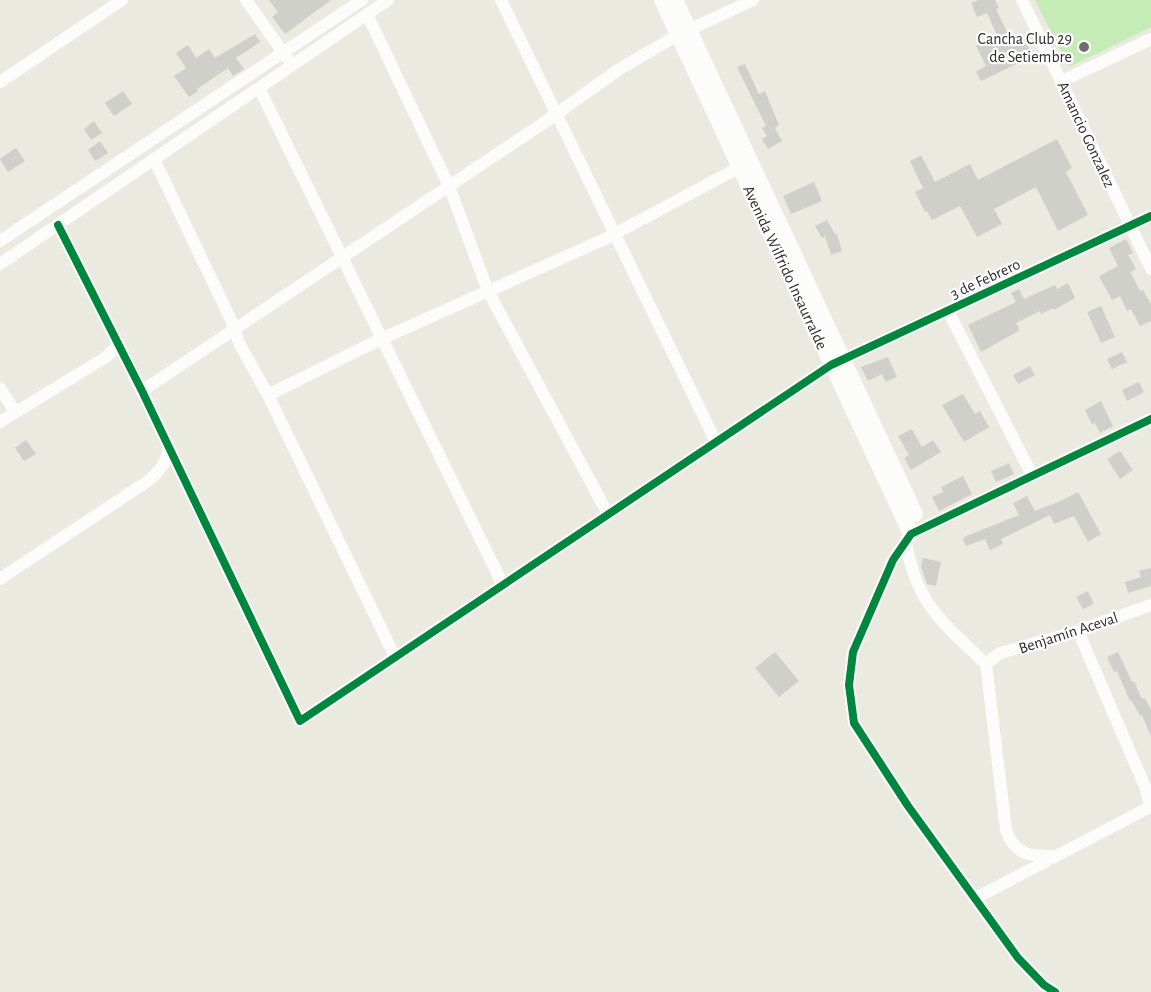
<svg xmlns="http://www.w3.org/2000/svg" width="1151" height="992" font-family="'Alegreya Sans',sans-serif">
	<rect width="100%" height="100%" fill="#eaeae1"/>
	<path fill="#c5ecb6" d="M1035 0H1151V27L1069 67Z"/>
	<path fill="#d0d0ca" d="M269 0H331L285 34 272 17 278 12Z
		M978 0H995L999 8 996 9 1011 40 1022 35 1033 56 981 81 976 72 986 66 976 46 997 35 987 13 977 17 971 3Z
		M255 34 260 42 236 58 244 69 233 76 228 68 197 89 198 91 189 97 174 76 186 68 176 53 188 45 196 58 209 49 215 58Z
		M745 64 759 94 765 91 779 125 775 128 782 141 768 149 762 139 767 136 762 128 766 126 737 67Z
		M123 91 132 104 114 116 105 103Z
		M94 121 102 133 91 140 84 129Z
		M1057 139 1072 168 1066 172 1088 215 1058 231 1036 187 994 209 1002 224 977 237 960 206 932 220 927 211 925 212 915 192 923 188 910 161 921 155 935 182 970 164 978 180Z
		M100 141 108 153 95 161 88 150Z
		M16 148 25 161 8 172 0 159Z
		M814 182 822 201 791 214 783 196Z
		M827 220 835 234H837L842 251 831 255 825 236 822 238 815 226Z
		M1126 239 1133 253 1128 255 1136 269 1130 272 1140 291 1143 290 1151 304V321L1140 326 1131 309 1127 311 1120 296 1112 300 1099 276 1118 266 1109 248Z
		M1068 283 1075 298 1054 310 1053 308 1041 314 1040 311 1016 323 1020 330 981 352 968 325 1016 302 1011 293 1019 289 1024 299 1055 285 1057 289Z
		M1101 306 1115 337 1101 343 1087 312Z
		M1122 352 1127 362 1112 369 1107 359Z
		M888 357 897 377 886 382 882 374 868 381 861 367Z
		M1030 366 1035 375 1018 384 1013 375Z
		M1139 382 1144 392 1127 401 1122 390Z
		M963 394 975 414 980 411 989 427 964 442 942 405Z
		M1101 401 1113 426 1100 433 1095 423 1092 424 1085 410Z
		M912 429 922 447 933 440 941 452 911 470 904 458 909 455 898 436Z
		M26 440 36 454 24 461 15 448Z
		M1120 451 1133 470 1120 479 1107 459Z
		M1009 463 1014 474 996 482 991 471Z
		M963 476 972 494 939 511 932 497 943 492 941 487Z
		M1078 492 1101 534 1088 542 1074 516 1054 524 1050 515 1001 539 1003 544 990 550 985 539 966 546 963 539 966 536 1019 515 1013 503 1027 496 1035 511 1063 500Z
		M923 558 941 562 936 586 927 584 921 567Z
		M1151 568V586L1128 593 1125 582 1141 577 1139 571Z
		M1088 591 1094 604 1083 609 1076 597Z
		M775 652 799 681 779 697 755 668Z
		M1118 652 1132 682 1134 681 1142 699 1145 698 1151 710V736L1142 715 1140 716 1132 701H1130L1117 671 1114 672 1107 657Z"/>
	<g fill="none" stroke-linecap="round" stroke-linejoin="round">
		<path stroke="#fcfcfa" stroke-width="12" d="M246 0 287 58
			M501 0 716 442
			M1022 0 1151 269
			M367 14 449 186 488 291 608 514
			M1062 81 1151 39
			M0 82 122 0
			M259 88 503 585
			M154 159 231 320 239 343 268 395 395 657
			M58 225 142 391 300 721 831 365 1151 216
			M0 241 362 0
			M0 264 388 0
			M948 311 1032 475
			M0 388 15 412
			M142 391 545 122 618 70 678 35 753 0
			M268 395 381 339 607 238 740 167
			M0 422 106 357 118 346
			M906 540C914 602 944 624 986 664L1006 830C1015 856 1031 856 1056 856
			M0 579 148 481C160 471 167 463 168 447
			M986 664 1000 653 1078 631 1151 605
			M974 899 1150 807 1146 789 1078 631
			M1055 992 1044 985 1018 958 908 806 854 723 849 685 853 652 893 560 911 534 1151 419"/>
		<path stroke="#fcfcfa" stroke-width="16" d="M662 0 911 534
			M675 0 915 514"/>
		<g stroke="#fff" stroke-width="11">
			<path id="cycleway" d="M58 225 142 391 300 721 831 365 1151 216
				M1055 992 1044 985 1018 958 908 806 854 723 849 685 853 652 893 560 911 534 1151 419"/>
		</g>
		<use href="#cycleway" stroke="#00873e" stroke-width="8"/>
	</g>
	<circle fill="#6e6e6b" stroke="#fff" stroke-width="2" cx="1084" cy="47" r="6"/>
	<g text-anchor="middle" stroke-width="4.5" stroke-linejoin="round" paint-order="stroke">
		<g font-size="16" fill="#2b2b2b" stroke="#fff" text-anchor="end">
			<text x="1072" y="44">Cancha Club 29<tspan x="1072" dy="18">de Setiembre</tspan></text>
		</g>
		<g font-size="16" fill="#2b2b2b" stroke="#fff">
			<text transform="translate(1087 134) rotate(65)" y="6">Amancio Gonzalez</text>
			<text transform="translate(786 267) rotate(65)" y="6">Avenida Wilfrido Insaurralde</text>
			<text transform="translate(985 278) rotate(-25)" y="6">3 de Febrero</text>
			<text transform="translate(1068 632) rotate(-18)" y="6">Benjamín Aceval</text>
		</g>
	</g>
</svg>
